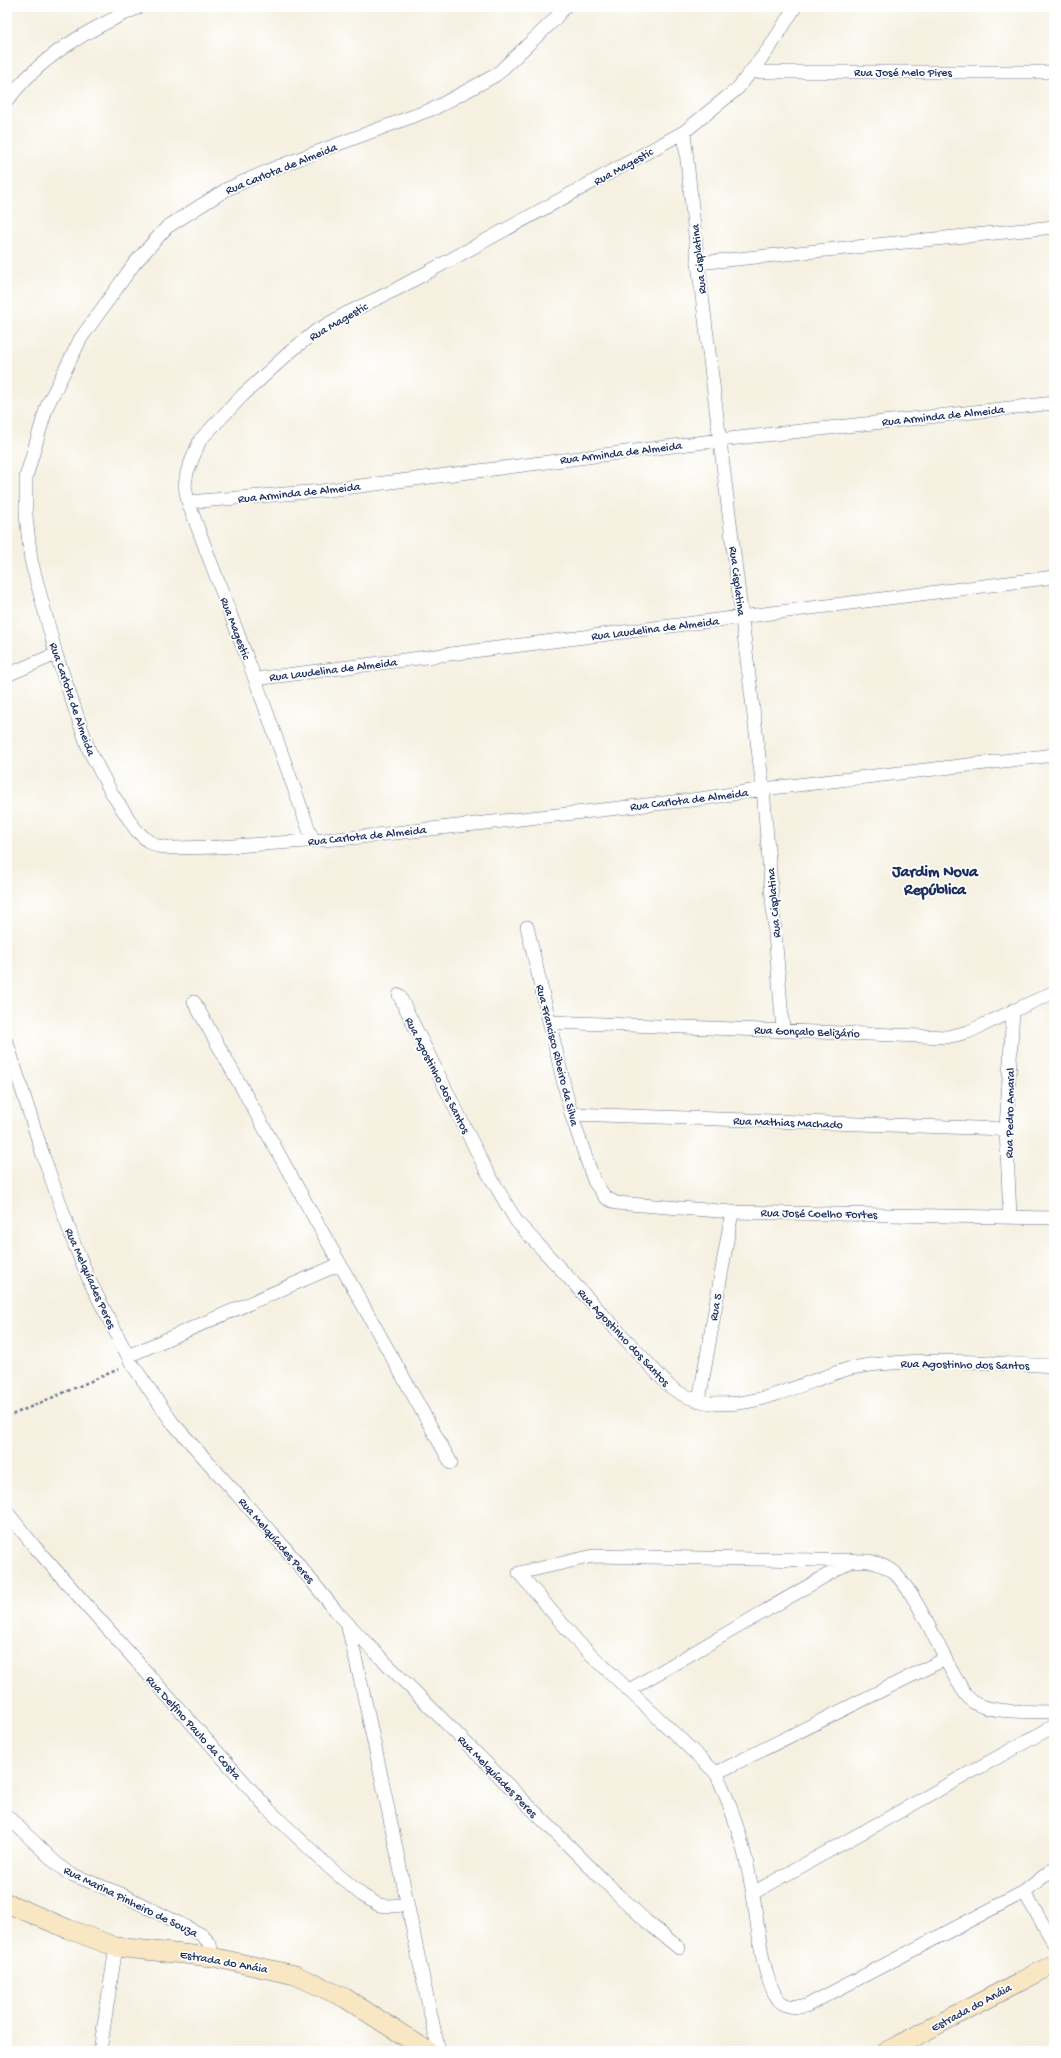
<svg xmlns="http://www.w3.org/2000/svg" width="1061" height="2058" font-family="'Gochi Hand',sans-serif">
	<rect width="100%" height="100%" fill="#fff"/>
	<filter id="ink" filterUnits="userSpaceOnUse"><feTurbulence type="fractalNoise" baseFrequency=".025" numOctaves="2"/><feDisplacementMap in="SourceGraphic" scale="8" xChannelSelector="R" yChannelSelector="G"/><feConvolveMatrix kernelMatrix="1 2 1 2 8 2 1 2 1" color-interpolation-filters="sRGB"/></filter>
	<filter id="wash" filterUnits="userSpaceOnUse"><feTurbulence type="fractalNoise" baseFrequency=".012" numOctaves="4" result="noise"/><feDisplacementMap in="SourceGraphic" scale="16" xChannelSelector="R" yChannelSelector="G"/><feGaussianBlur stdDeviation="0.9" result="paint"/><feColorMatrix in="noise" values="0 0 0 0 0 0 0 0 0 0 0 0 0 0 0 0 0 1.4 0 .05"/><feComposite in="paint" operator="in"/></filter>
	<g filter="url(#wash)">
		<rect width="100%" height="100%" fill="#f5f0e0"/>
	</g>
	<g filter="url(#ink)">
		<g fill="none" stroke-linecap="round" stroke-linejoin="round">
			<g stroke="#67738c" stroke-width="14">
				<path id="street" d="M565 7 553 21 496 75 435 108 277 167 227 189 167 227 134 264 81 338 47 406 26 477V516L31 560 56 654 89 750 111 792 136 830 148 841 157 846 173 848 219 847 350 838 700 799 763 789 1054 755
					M752 72H1054
					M7 101C40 56 89 29 139 7
					M684 132 698 263 763 789 783 1030
					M698 263 1054 227
					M188 502 321 491 720 440 1054 403
					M7 675 56 654
					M255 679 1054 577
					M313 841 255 679 188 502 185 486 187 472 200 440 243 395 291 351 316 331 345 314 395 290 684 132 738 88 770 47 795 7
					M527 927 571 1114 594 1181 605 1197 616 1203 732 1212 1054 1218
					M399 995 485 1168 517 1222 669 1386C725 1428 792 1385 848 1369 863 1365 878 1364 893 1363 946 1358 1001 1364 1054 1366
					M194 1002 451 1463
					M550 1022 947 1037 968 1032 1054 992
					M7 1043 43 1155 75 1246 91 1284 132 1364 172 1422 285 1548 336 1611 376 1653 602 1879 646 1921 679 1948
					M571 1114 1006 1129
					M1010 1216 1006 1129 1013 1010
					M128 1356 340 1264
					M699 1401 732 1212
					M7 1512 34 1546 269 1810 330 1868 362 1895 379 1905 387 1906 406 1905
					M347 1623C382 1765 406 1909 439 2051
					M629 1690 853 1560
					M1054 1712C1033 1711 990 1714 973 1702 965 1696 960 1685 955 1677 939 1650 913 1584 889 1569 883 1565 876 1563 869 1561L593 1556 519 1573 578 1642 716 1773C734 1811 746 1853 753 1895 758 1923 761 1976 778 1999 785 2008 796 2007 806 2006L1024 1892 1054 1868
					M716 1773 945 1659
					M7 1816 55 1862 68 1873 121 1894 202 1935 210 1944 212 1957
					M1024 1892 1054 1943
					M753 1893 1054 1726
					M100 2051 116 1947"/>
			</g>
			<g stroke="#67738c" stroke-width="20">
				<path id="secondary" d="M7 1903 68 1929 116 1947 212 1957 295 1975 345 1998 428 2051
					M887 2051 1054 1964"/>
			</g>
			<path stroke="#67738c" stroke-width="2.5" stroke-dasharray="3 3" stroke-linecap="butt" d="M7 1417 119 1369"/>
			<use href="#street" stroke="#fff" stroke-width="13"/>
			<use href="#secondary" stroke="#f9e7c3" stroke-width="19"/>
		</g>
	</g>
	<g text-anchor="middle" stroke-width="3.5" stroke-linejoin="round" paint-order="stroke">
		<g font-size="12" fill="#1b2f5e" stroke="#fff">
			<text x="903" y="76">Rua José Melo Pires</text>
			<text transform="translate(623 166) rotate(-29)" y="4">Rua Magestic</text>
			<text transform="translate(281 168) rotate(-22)" y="4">Rua Carlota de Almeida</text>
			<text transform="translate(698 259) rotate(-96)" y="4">Rua Cisplatina</text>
			<text transform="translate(338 321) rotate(-30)" y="4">Rua Magestic</text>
			<text transform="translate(943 415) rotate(-6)" y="4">Rua Arminda de Almeida</text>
			<text transform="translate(621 452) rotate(-7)" y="4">Rua Arminda de Almeida</text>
			<text transform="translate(299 492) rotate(-6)" y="4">Rua Arminda de Almeida</text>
			<text transform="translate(738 581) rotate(83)" y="4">Rua Cisplatina</text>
			<text transform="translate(236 628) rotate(69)" y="4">Rua Magestic</text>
			<text transform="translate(655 628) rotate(-7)" y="4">Rua Laudelina de Almeida</text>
			<text transform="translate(333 669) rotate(-7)" y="4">Rua Laudelina de Almeida</text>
			<text transform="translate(73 699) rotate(71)" y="4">Rua Carlota de Almeida</text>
			<text transform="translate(689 799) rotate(-7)" y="4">Rua Carlota de Almeida</text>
			<text transform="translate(367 835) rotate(-6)" y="4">Rua Carlota de Almeida</text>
			<text transform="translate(773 903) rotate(-95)" y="4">Rua Cisplatina</text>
			<text transform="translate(807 1031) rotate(2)" y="4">Rua Gonçalo Belizário</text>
			<text transform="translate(558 1055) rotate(76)" y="4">Rua Francisco Ribeiro da Silva</text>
			<text transform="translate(438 1075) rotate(63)" y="4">Rua Agostinho dos Santos</text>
			<text transform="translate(1009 1113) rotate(-89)" y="4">Rua Pedro Amaral</text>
			<text transform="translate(788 1122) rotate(2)" y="4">Rua Mathias Machado</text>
			<text transform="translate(819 1213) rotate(1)" y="4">Rua José Coelho Fortes</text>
			<text transform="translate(91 1278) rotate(66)" y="4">Rua Melquíades Peres</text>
			<text transform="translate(715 1307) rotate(-80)" y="4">Rua 5</text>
			<text transform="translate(624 1337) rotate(47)" y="4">Rua Agostinho dos Santos</text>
			<text transform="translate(965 1364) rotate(1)" y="4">Rua Agostinho dos Santos</text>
			<text transform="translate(277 1540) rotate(49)" y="4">Rua Melquíades Peres</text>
			<text transform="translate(194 1727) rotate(48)" y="4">Rua Delfino Paulo da Costa</text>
			<text transform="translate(498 1776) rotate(46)" y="4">Rua Melquíades Peres</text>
			<text transform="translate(131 1901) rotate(26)" y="4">Rua Marina Pinheiro de Souza</text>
			<text transform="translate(224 1961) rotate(10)" y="4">Estrada do Anáia</text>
			<text transform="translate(971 2007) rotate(-28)" y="4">Estrada do Anáia</text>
		</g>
		<g font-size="16" font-weight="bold" fill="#1b2f5e" stroke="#fff">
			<text x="935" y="876">Jardim Nova<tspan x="935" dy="18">República</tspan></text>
		</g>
	</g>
	<rect width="1061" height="2058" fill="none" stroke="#fff" stroke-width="24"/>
</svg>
